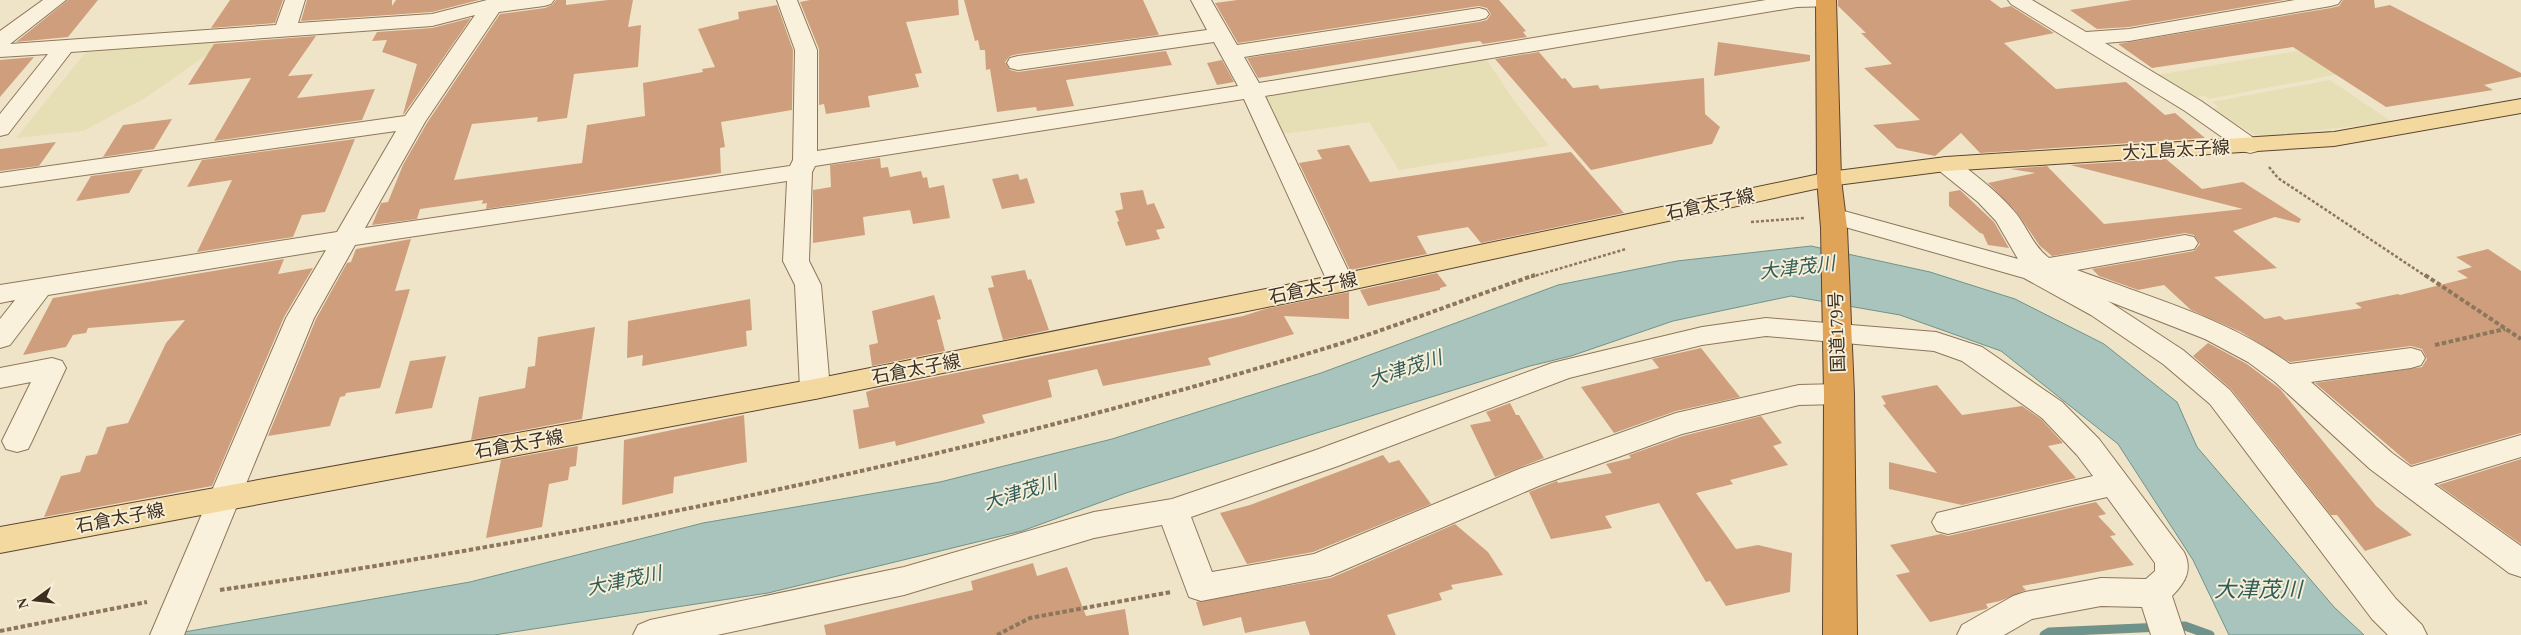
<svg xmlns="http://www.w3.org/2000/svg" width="2521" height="635" font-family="'Times New Roman','Noto Sans JP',serif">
	<rect width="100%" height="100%" fill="#f0e4c8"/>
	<path fill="#e6deb5" d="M227 41 145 98 83 131 16 138 86 52Z
		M2350 42 2433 56 2209 99 2205 96 2197 97 2157 75Z
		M1482 53 1513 99 1549 146 1399 170 1369 122 1283 134 1261 90Z
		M2330 80 2392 122 2258 137 2212 109 2219 107 2212 102Z"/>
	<path fill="#a9c4bc" stroke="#6f938a" d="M1811 246 1930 272 2015 299 2104 344 2177 402 2197 447 2334 607 2364 635H2229L2193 560 2118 444 2001 351 1900 315 1791 296 1673 321 1571 356 1530 366 1126 493 1022 531 768 593 494 635H167L470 582 703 523 940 482 1112 439 1321 373 1558 285 1677 261Z"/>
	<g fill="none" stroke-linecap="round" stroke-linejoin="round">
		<path stroke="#6f938a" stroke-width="9" d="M2044 635 2049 632 2185 626 2210 635"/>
	</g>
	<path fill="#cf9f7d" d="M68 0H98L68 37 16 42Z
		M230 0H283L275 23 211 28Z
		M307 0H392V6L396 0H479L432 12 301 21Z
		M556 0H566V5L608 0H633L628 27 641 25 638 67 574 74 567 118 537 122 538 117 472 124 454 180 582 163 587 125 645 116 643 83 703 72 702 69 715 67 698 29 739 19 738 12 777 5 793 50 792 110 721 122 725 147 720 148 721 173 486 209 487 203 482 204 483 200 420 209 417 219 372 225 381 203 388 202 403 165 427 123 500 14 545 8 552 5Z
		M810 0H958L959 15 906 22 922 73 915 74 919 87 868 96 870 107 826 114 824 104 819 105V49L800 2Z
		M964 0H1143L1159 35 1018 54 1010 56 1005 62 1010 70 1018 72 1166 51 1172 65 1066 80 1074 106 1037 111 1036 107 997 112 990 69 986 70 985 50H980L978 40 975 41Z
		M1237 0H1499L1526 31 1523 32 1527 37 1483 44 1480 41 1465 43 1258 78 1247 58 1479 22 1487 20 1491 14 1487 8 1479 6 1238 43 1215 3Z
		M1838 0H1990L2001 8 2011 6 2054 33 2004 43 2056 89 2126 82 2165 115 2175 113 2205 138 1980 153 1961 133 1935 156 1897 148 1873 125 1920 120 1864 68 1892 64 1861 33H1866L1838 6Z
		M2132 0H2284L2129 27 2097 29 2070 10Z
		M2343 0H2374L2375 8 2390 5 2521 73V77L2484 85 2493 90 2386 107 2293 47 2152 68 2118 44 2331 8 2339 6Z
		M471 18 404 114H403L417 64 382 52 387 40 372 41 377 32 432 28Z
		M316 36 288 76 313 74 297 98 375 89 362 120 214 141 251 78 188 85 214 44Z
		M1718 42 1810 55V61L1714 76Z
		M1539 52 1562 79 1565 78 1573 88 1598 85 1600 89 1704 78 1705 114 1720 127 1712 144 1591 170 1495 59Z
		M34 57 0 97V60Z
		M1222 60 1234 82 1217 85 1207 63Z
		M172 119 154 149 103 157 123 125Z
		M355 139 325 212 302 215 293 237 197 252 232 180 187 187 202 160Z
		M56 142 39 166 0 171V149Z
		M1349 145 1370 182 1571 152 1624 213 1481 243 1468 227 1417 236 1427 254 1350 270 1299 163 1322 159 1317 150Z
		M880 158 881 168 888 167 890 177 921 171 923 178 927 177 929 188 944 185 950 218 913 224 910 210 863 217 865 235 813 243V190L831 187 830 165Z
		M2166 159 2202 189 2243 182 2301 219 2299 223 2275 217 2233 231 2277 268 2214 277 2265 319 2280 316 2285 320 2362 308 2355 303 2398 294 2400 295 2468 278 2457 271 2472 267 2456 257 2488 249 2521 271V433L2411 465 2315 383 2422 367 2427 359 2422 349 2411 346 2290 362 2241 332 2191 310 2164 285 2138 290 2099 276 2092 269 2194 251 2200 244 2194 235 2185 233 2052 256 2040 246 2015 210 1988 183 2035 173 2010 169 2047 166 2104 224 2243 209 2070 165Z
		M143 169 129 193 76 201 91 176Z
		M1018 174 1020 180 1027 178 1035 203 1002 209 992 179Z
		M1143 190 1147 205 1154 203 1165 228 1156 230 1160 239 1126 246 1117 222 1119 221 1115 211 1123 209 1120 193Z
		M1960 190 1994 222 2009 248 1988 245 1983 234 1980 233 1949 206V192Z
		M411 239 395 291 410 289 380 388 346 393 345 396 340 397 330 426 268 436 316 319 347 263 351 262 356 249Z
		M284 259 278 274 313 268 284 317 212 486 44 517 61 476 80 472 86 456 97 454 107 427 128 423 166 343 185 320 88 328 86 333 73 335 66 347 23 355 53 298Z
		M1025 270 1028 280 1031 279 1049 330 1003 340 988 288 994 287 991 276Z
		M1437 273 1447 286 1440 288V290L1368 306 1360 290Z
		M1349 292V319L1284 316 1294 334 1208 358 1211 365 1103 386 1097 369 1048 380 1052 397 982 415 985 423 896 446 895 441 859 449 853 410 869 407 866 392 875 389 1243 316 1265 309Z
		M934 295 941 319 937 320 945 351 872 366 869 345 878 343 872 311Z
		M750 299 752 330 746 331 747 346 642 366 643 355 627 358 628 321Z
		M595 327 582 419 471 440 479 397 525 388 528 367 535 366 538 337Z
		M2208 343 2247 364 2280 389 2376 506 2412 535 2365 551 2337 515H2331L2231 389 2193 356Z
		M1701 348 1740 397 1676 411 1614 433 1581 387 1659 368 1652 359Z
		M446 356 432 408 395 414 410 361Z
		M1937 385 1962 415 2022 406 2041 419 2063 443 2048 446 2076 478 1962 505 1889 489V462L1937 473 1883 405 1886 404 1881 396Z
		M1510 403 1516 415H1519L1544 458 1495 477 1470 425 1491 421 1486 412Z
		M744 415 747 462 674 477 673 493 622 505 624 440Z
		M1761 416 1782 443 1773 446 1788 465 1730 480 1733 484 1696 493 1736 549 1758 545 1792 553 1790 592 1726 606 1710 581 1706 582 1659 503 1605 516 1612 528 1551 539 1529 492 1557 481 1558 483 1612 473 1606 464 1631 458 1629 455 1683 436Z
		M578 446 576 466 570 467 568 480 549 484 542 527 486 538 501 460Z
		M1383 455 1389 463 1399 460 1431 504 1313 552 1247 564 1220 513 1250 505Z
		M2521 459V544L2438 485Z
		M2096 502 2106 514 2098 516 2116 535 2110 536 2134 565 2022 586 2026 590 2000 601 1986 604 1988 608 1986 609 1930 622 1896 575 1910 572 1890 545 1941 534 1948 536Z
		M1455 524 1488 552 1503 575 1451 585 1453 589 1439 593 1442 600 1387 615 1396 635H1310L1305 621 1245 633 1241 617 1203 626 1196 602 1331 578Z
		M1033 563 1037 576 1067 567 1086 616 1125 609 1129 635H826L824 625 973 590 971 581Z"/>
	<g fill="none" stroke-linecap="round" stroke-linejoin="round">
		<g stroke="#8d765c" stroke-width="2">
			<path id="minor" d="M43 0H66L10 44 276 25 285 0H305L298 23 432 14 487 0H554L551 4 544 6 499 12 425 122 365 228 790 166 793 160 795 50 777 0H797L817 50V151L1238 86 1214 42 1018 70 1010 68 1007 63 1010 58 1018 56 1207 30 1191 0H1211L1237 45 1479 8 1486 10 1489 14 1486 18 1479 20 1244 57 1259 83 1766 0H1835L1836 2 1833 6 1797 7 1265 96 1354 283 1350 289 1341 292 1332 289 1328 283 1244 99 815 166 812 172 809 261 821 285 830 389 825 396 815 399 805 396 800 389 795 285 783 261 787 181 355 245 314 318 184 635H150L286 318 326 250 48 295 10 345 0 348V319L15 300 0 303V285L337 232 396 131 0 187V173L405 116 475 15 432 26 71 52 8 134 0 136V114L48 54 0 57V31Z
				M2008 0H2032L2086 32 2129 29 2295 0H2341L2338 4 2331 6 2129 41 2105 43 2201 101 2258 141 2262 146 2258 151 2250 153 2242 151 2185 111 2011 4Z
				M1946 157 1955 159C1975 175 1997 191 2014 211 2027 226 2032 245 2049 258L2185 235 2194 237 2198 243 2194 249 2077 270C2149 297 2227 318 2290 364L2411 348 2421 351 2425 358 2421 365 2411 368 2311 382 2392 453 2411 467 2521 435V457L2434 484 2521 546V577L2509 573 2370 469 2275 382 2248 362 2205 339 2108 301 2183 350 2230 390 2396 599 2422 625 2427 635H2388L2372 619 2210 404 2163 364 2091 315 2024 278 1824 221 1820 216 1824 211 1833 208 2018 259 1996 221 1978 202 1937 169 1934 164 1937 159Z
				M1766 318 1936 332 1982 347 2062 402 2099 439 2184 552C2193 570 2185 583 2172 596L2185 635H2151L2142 607 2101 606 2032 619 2004 635H1957L1962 625 2013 596 2025 592 2101 578 2146 579 2155 571V563L2107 497 1948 534 1937 531 1932 522 1937 513 2093 476 2077 455 2042 418 1962 361 1934 351 1766 336 1702 345 1569 378 1338 466 1191 517 1212 572 1314 554 1519 469 1676 413 1799 385 1839 384 1849 387 1854 394 1849 401 1839 404 1799 405 1682 434 1541 485 1330 576 1201 601 1189 597 1162 525 1094 538 904 595 717 635H633L638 625 650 620 904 567 1094 512 1172 499 1316 450 1552 363 1702 327Z
				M52 358 62 361 66 368 32 441 28 449 17 452 6 449 2 441 31 382 0 388V368Z"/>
		</g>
		<g stroke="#5b4430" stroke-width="2">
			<path id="major" d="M2521 99V113L2334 146 1946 171 1829 186 1341 292 815 399 0 553V527L815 379 1341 274 1829 172 1946 157 2334 132Z"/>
		</g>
		<g stroke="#5b4430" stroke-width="2">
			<path id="highway" d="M1816 0H1836L1841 179 1847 228 1854 394 1857 635H1823L1824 394 1821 228 1817 179Z"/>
		</g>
		<path stroke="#8d765c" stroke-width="2.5" stroke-dasharray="3 2" stroke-linecap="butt" d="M2269 167 2278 178 2427 277
			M1751 222 1804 218
			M1531 277 1626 249"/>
		<path stroke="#8d765c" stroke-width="4" stroke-dasharray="4.5 2.5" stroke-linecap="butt" d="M2425 275 2521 339
			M2435 345 2505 329
			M220 590C597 535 971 456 1336 345 1403 324 1468 298 1535 275
			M0 631 147 602
			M997 635 1030 618 1171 592"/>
		<use href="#minor" fill="#faf1dc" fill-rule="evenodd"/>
		<use href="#major" fill="#f3d9a0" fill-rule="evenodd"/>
		<use href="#highway" fill="#e0a458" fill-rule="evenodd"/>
	</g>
	<g text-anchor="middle" stroke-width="4" stroke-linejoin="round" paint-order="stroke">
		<g font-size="18" fill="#3d2e20" stroke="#f7eed8">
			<text transform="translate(2176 150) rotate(-3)" y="6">大江島太子線</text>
			<text transform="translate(1710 204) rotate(-12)" y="6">石倉太子線</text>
			<text transform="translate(1313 288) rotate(-12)" y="6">石倉太子線</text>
			<text transform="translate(1837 332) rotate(-92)" y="6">国道179号</text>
			<text transform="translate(916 369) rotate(-11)" y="6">石倉太子線</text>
			<text transform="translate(519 444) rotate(-10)" y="6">石倉太子線</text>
			<text transform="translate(120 518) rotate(-11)" y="6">石倉太子線</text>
		</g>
		<g font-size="19" font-style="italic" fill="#2f5d5a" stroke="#f7eed8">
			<text transform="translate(1797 267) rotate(-7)" y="7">大津茂川</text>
			<text transform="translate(1405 368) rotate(-18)" y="7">大津茂川</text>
			<text transform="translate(1020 492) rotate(-17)" y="7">大津茂川</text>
			<text transform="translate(624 580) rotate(-12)" y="7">大津茂川</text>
		</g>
		<g font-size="22" font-style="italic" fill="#2f5d5a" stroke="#f7eed8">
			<text x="2258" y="597">大津茂川</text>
		</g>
	</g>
	<g transform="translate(35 600) rotate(255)" stroke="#f7eed8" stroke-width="4" paint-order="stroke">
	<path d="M0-4L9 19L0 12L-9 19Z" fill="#3d2e20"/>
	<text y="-8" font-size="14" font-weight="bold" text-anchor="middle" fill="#3d2e20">N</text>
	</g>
</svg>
